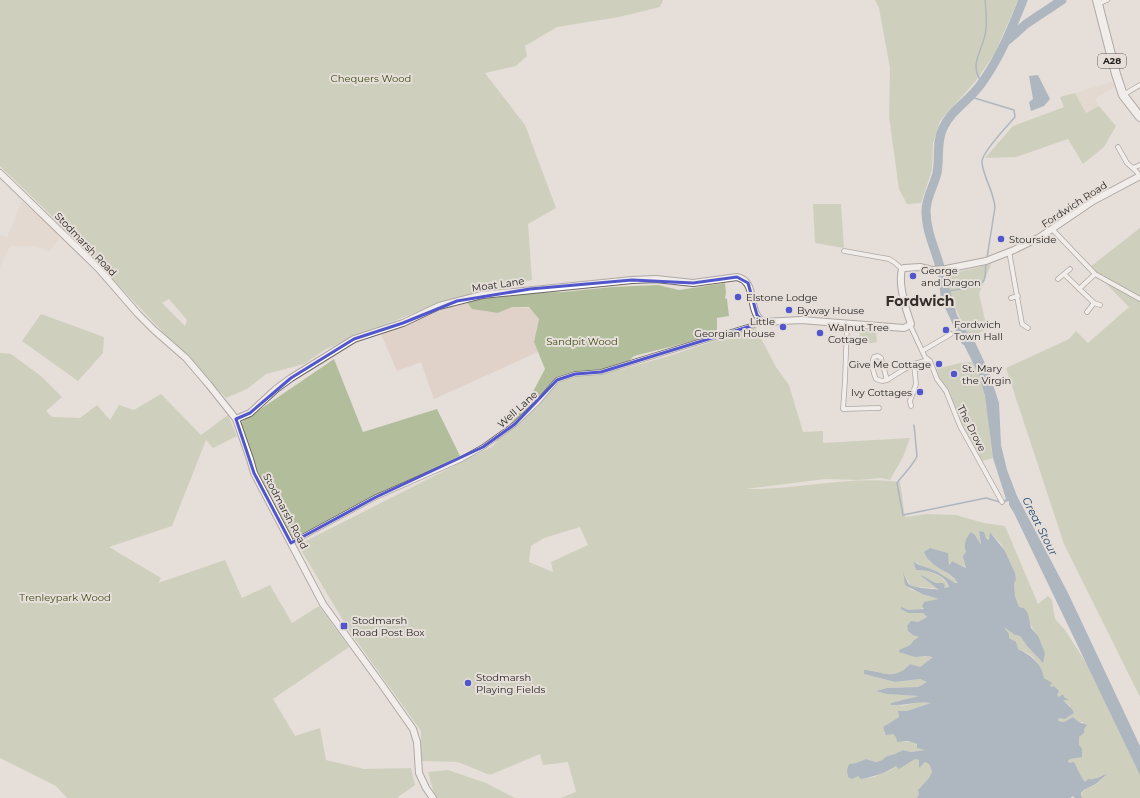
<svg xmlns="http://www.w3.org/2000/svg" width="1140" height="798" font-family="Montserrat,sans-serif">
	<rect width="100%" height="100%" fill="#e5ded9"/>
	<path fill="#e0d2c8" d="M1112 82 1115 87 1097 97 1095 100 1099 106 1086 113 1075 93Z
		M22 201 61 236 49 252 36 246H10L0 267V235L7 237Z
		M466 301 498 313 512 307 530 308 539 319 534 342 538 352 434 399 421 362 397 371 381 334 438 311Z"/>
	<path fill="#b2be9b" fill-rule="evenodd" d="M0 0H663L660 7 619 17 557 27 525 46 527 56 516 66 485 73 525 125 556 208 528 224 532 280 441 302 326 349 304 364 266 374 247 389 226 398 56 220 0 166ZM169 299 187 320 185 326 162 303Z
		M875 0H1018L995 53 975 82 940 121 933 143 932 170 921 203 907 204 899 189 889 117 890 68 879 8Z
		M1075 93 1086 113 1099 106 1116 126 1104 147 1083 164 1068 139 1016 157 985 158 1013 126 1064 107 1060 97Z
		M813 204H841L844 248 815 243Z
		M1140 228V697L1064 544 1006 368 1069 339 1076 331 1088 343 1129 307 1090 267Z
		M991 264 979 294 987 329 970 337C959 318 950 297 946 275Z
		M725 283 726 293 725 298 727 299 729 316 717 318V335L634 356 619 370 669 356 755 327 776 367 789 385 803 432 823 431V443L910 438 903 457 890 480 881 478 859 480 825 479 746 489C798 490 849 475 900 482L905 517 927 514 956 515 984 523 1005 526 1038 604 1048 596 1052 600 1055 619 1065 630 1092 672 1140 771V798H1082C1081 788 1090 789 1097 784 1100 781 1103 778 1106 774L1085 782 1078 773 1077 768 1069 763 1068 761 1070 759 1075 758 1079 737 1084 733 1083 722H1079L1073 717 1064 722 1058 721 1059 718 1065 719 1074 713 1069 705 1056 695 1058 691 1054 686 1051 688 1047 680 1044 678C1043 669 1036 659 1029 654 1025 651 1020 651 1017 648 1014 644 1014 640 1009 638V634L1004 627 1015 635 1020 636 1027 646 1040 660 1045 653C1038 637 1029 624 1024 608L1019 607 1015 596 1014 583 1016 580 1015 573 1005 551 1001 544 990 532V540L979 532 981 546 975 535 971 533 964 561 967 568C962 565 957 564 952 561L948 565V553L930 548 929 561 942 569 959 583H955L913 561 916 570C928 570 945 575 949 588H945L931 580 921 576 940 591C938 590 934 588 931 588 914 586 912 592 904 573L910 589 922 594 940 599C925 608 918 614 901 608L908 613H923L927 617 918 622 920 637 914 640 910 645 899 650 919 656 933 657 920 667 910 664C891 683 884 670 864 670V674L895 682 920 679 927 682 918 687 887 688 876 691 886 694 921 696 891 703 902 706 922 701 932 703 907 711H898L899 717 886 725 902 742H912L927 750 911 752 903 750 895 754 887 756 882 760 876 762 866 759 856 763 849 764 858 776 861 779 874 777 891 770 896 766H903L915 759 920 760 919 768 925 762 929 764 932 772 929 778 919 790V794L917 798H561L576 792 568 762 543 765 540 754 490 775 458 762 421 761V731L350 632 298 545 493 446 527 403 545 369 534 342 539 319 529 307H512L498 313 472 309 466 301 531 293 563 292 612 287 658 285 679 290ZM580 527 588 545 551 562 553 572 529 562 531 546 544 538Z
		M41 314 104 337 103 353 78 381 22 341Z
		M860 330 876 331 877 342 865 344 859 341Z
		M0 353 11 354 41 376 62 397 46 411 52 417 80 418 97 405 110 420 119 405 134 410 161 394 201 435 228 415 237 436 213 448 206 440 172 526 109 547 161 578 158 583 225 560 242 598 270 585 292 623 319 606 349 647 273 699 295 736 320 728 326 760 364 769 411 768 415 785 398 797 399 798H67L56 786 0 758Z
		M334 359 363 432 437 409 460 456 293 538 258 472 240 423Z
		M972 362C989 386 988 429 993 458L982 461 963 427 953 403 939 379 936 369 960 363Z
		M448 770 486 783 515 798H434L435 797 428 772Z"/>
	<path fill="#6b86a2" d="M1038 75 1050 99 1044 106 1031 111 1029 102 1033 99 1029 76Z
		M939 271 945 272 957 315 973 342H975L989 372 999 403 1001 445 1007 470 1017 496 1068 593 1140 746V775L1014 513 1009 505V501L1005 502 1004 500 1006 499 993 458 985 396 979 375 964 345 962 344 941 299 938 274Z
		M979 531 984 532 986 538 989 540 990 532 1005 551 1015 573 1016 580 1014 583 1015 596 1019 607 1024 608 1028 614 1031 628 1038 636 1045 653 1043 663 1027 646 1020 636 1015 635 1004 627 1009 634V638L1016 642 1018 649C1030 655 1042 663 1044 678L1052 683 1050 685 1051 687 1054 686 1059 691 1057 695 1059 697 1063 694 1064 697 1069 700H1063L1072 709 1074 713 1065 719 1059 718 1058 721 1064 722 1073 717 1079 722 1087 725 1084 729V733L1079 737V745L1082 749V757L1070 759 1068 761 1069 763 1074 762C1078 769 1080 776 1085 782L1088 779C1096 780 1099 776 1107 774L1096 784 1084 790 1081 793 1082 798H1075L1072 796 1071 798H917L919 794 918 790 929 778 932 772 929 764 925 762 919 768V760L915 759 899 769 896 766C886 773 873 777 861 779L858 776 852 779 848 777 847 770 849 764 856 763 866 759 876 762 882 760 887 756 895 754 903 750 911 752 925 750 917 748V744L908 741 897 742 896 737 893 734 886 735 883 727 899 717 898 711H907L931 703C918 700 905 706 891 705V703L919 696 886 694 876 691 887 688 918 687 927 682 920 679 895 682 864 674V670C884 671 893 682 910 664L920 667 933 657 925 656 915 657 899 652V650L910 645 914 640 919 637 913 635 908 631 907 626 911 621 918 622 927 617 923 613H908L901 609V607L909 610 924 609 922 606 924 602 939 599 922 594 905 585 903 571C904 575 906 580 908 583 912 589 932 588 939 590L921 576V575L936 583H943L945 585 944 587 945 588 949 587C945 574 928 570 916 570L913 561 917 564 936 571 955 583H958C950 570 930 568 924 552L930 548 948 553 949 565 952 561 966 568 963 556 966 552C963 544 966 538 971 532L975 535 981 545Z"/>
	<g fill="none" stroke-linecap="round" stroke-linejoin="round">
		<path stroke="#6b86a2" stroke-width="1.5" d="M982 82C967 64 985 48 986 29 987 19 986 9 985 0
			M971 97 1014 110 1015 117C1008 125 981 153 982 162 982 174 994 192 995 207L987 258
			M948 291C955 290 981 287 984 280 986 276 985 269 986 264
			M914 425 917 456C914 464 903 475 897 483L903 515 986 498 1000 502"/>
		<path stroke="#6b86a2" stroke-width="9" d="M1008 40 1026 24 1062 0
			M943 279C939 256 926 235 926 211 926 197 934 186 937 173 940 158 936 142 943 128 951 110 970 100 981 84 1000 58 1011 30 1023 0"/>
		<g stroke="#6d6662" stroke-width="5.5">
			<path id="street" d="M1098 4 1107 0
				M1123 95 1140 85
				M1118 147 1127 163 1136 171 1140 176
				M1133 168 1140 165
				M1052 229 1095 274 1140 299
				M844 251 889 259 894 262 902 269
				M1009 251 1022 324 1028 328
				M1064 274 1094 303 1100 305
				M1058 279 1070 269
				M1079 289 1095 274
				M1011 298 1018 296
				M1087 312 1094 303
				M847 323 845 381 843 409 879 408
				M910 325 925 357 930 361 937 379 946 391 960 426 1002 502
				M922 351 951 334
				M887 380 881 358 878 356 874 357C871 363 873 373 876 379L882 381 887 380 903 370 914 364 928 360
				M911 406 910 401 916 384 914 364
				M291 543 376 497 460 460 483 447 515 424 538 402 557 380 575 374 601 372 764 322"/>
		</g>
		<g stroke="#6d6662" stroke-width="8">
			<path id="secondary" d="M0 173 98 268 138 314 154 330 186 358 209 385 236 419 250 459 254 473 323 604 382 685 413 729 417 742 419 773 426 788 433 798
				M236 419 250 413 276 389 291 378 354 339 403 323 439 306 482 295 632 280 656 279 693 283 737 277C759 282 746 313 764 322L801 320 904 328 908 326 911 324C906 310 898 283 902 269L904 268 920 267 932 270 946 269 986 261 1014 250 1040 237 1093 201 1140 176"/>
		</g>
		<g stroke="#6d6662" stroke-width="10">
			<path id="highway" d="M1097 0 1116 74 1123 95 1140 117"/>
		</g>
		<use href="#street" stroke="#fff" stroke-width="4"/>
		<use href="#secondary" stroke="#fff" stroke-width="6"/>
		<use href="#highway" stroke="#fff" stroke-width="8"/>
	</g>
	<path d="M0 0H1140V798H0ZM737 277 748 283 757 315 764 322 601 372 575 374 557 380 515 424 483 447 376 497 291 543 254 473 236 419 250 413 291 378 354 339 403 323 457 301 530 289 632 280 693 283Z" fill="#e5ded9" fill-opacity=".55" fill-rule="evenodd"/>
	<path fill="none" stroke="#5156cc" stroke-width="3" stroke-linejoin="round" d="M737 277 748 283 757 315 764 322 601 372 575 374 557 380 515 424 483 447 376 497 291 543 254 473 236 419 250 413 291 378 354 339 403 323 457 301 530 289 632 280 693 283Z"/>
	<g fill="#5156cc" stroke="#e5ded9" stroke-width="1.5">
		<circle cx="1001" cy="239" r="4"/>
		<circle cx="913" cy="276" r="4"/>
		<circle cx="738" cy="297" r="4"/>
		<circle cx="789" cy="310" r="4"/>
		<circle cx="783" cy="327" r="4"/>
		<circle cx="946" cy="330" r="4"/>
		<circle cx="820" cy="333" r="4"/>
		<circle cx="939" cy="364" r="4"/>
		<circle cx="954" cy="374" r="4"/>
		<circle cx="920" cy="392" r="4"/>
		<rect x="340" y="622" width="8" height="8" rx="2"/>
		<circle cx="468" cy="683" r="4"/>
	</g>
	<g text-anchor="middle" stroke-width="4" stroke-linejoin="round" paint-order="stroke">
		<rect fill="#e5ded9" stroke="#5c5855" stroke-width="1" x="1098" y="54" width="28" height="14" rx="3"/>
		<g font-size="9" font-weight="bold" fill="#211f1d">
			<text x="1112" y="64">A28</text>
		</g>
		<g font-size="10" fill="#414f16" stroke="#e5ded9">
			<text x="371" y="82">Chequers Wood</text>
			<text x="582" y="345">Sandpit Wood</text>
			<text x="65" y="601">Trenleypark Wood</text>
		</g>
		<g font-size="10" fill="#211f1d" stroke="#e5ded9">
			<text transform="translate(1074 204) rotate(-33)" y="4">Fordwich Road</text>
			<text transform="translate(86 244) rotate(46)" y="4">Stodmarsh Road</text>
			<text transform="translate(498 284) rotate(-8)" y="4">Moat Lane</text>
			<text transform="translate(517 409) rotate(-42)" y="4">Well Lane</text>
			<text transform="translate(972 428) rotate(63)" y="4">The Drove</text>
			<text transform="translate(286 511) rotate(62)" y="4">Stodmarsh Road</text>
		</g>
		<g font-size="10" fill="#211f1d" stroke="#e5ded9" text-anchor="start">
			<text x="1009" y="243">Stourside</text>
			<text x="921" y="274">George<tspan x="921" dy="12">and Dragon</tspan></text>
			<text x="746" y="301">Elstone Lodge</text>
			<text x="797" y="314">Byway House</text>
			<text x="775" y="325" text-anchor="end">Little<tspan x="775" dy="12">Georgian House</tspan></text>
			<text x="954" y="328">Fordwich<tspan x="954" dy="12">Town Hall</tspan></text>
			<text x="828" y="331">Walnut Tree<tspan x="828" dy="12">Cottage</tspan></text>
			<text x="931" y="368" text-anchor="end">Give Me Cottage</text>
			<text x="962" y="372">St. Mary<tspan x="962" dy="12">the Virgin</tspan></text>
			<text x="912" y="396" text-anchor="end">Ivy Cottages</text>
			<text x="352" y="624">Stodmarsh<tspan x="352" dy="12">Road Post Box</tspan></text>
			<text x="476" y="681">Stodmarsh<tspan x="476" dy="12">Playing Fields</tspan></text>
		</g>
		<g font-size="11" font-style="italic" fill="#1f4871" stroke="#e5ded9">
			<text transform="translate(1040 526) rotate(63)" y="4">Great Stour</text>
		</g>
		<g font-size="14" font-weight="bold" fill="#352f2c" stroke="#e5ded9">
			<text x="920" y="306">Fordwich</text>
		</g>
	</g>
</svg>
